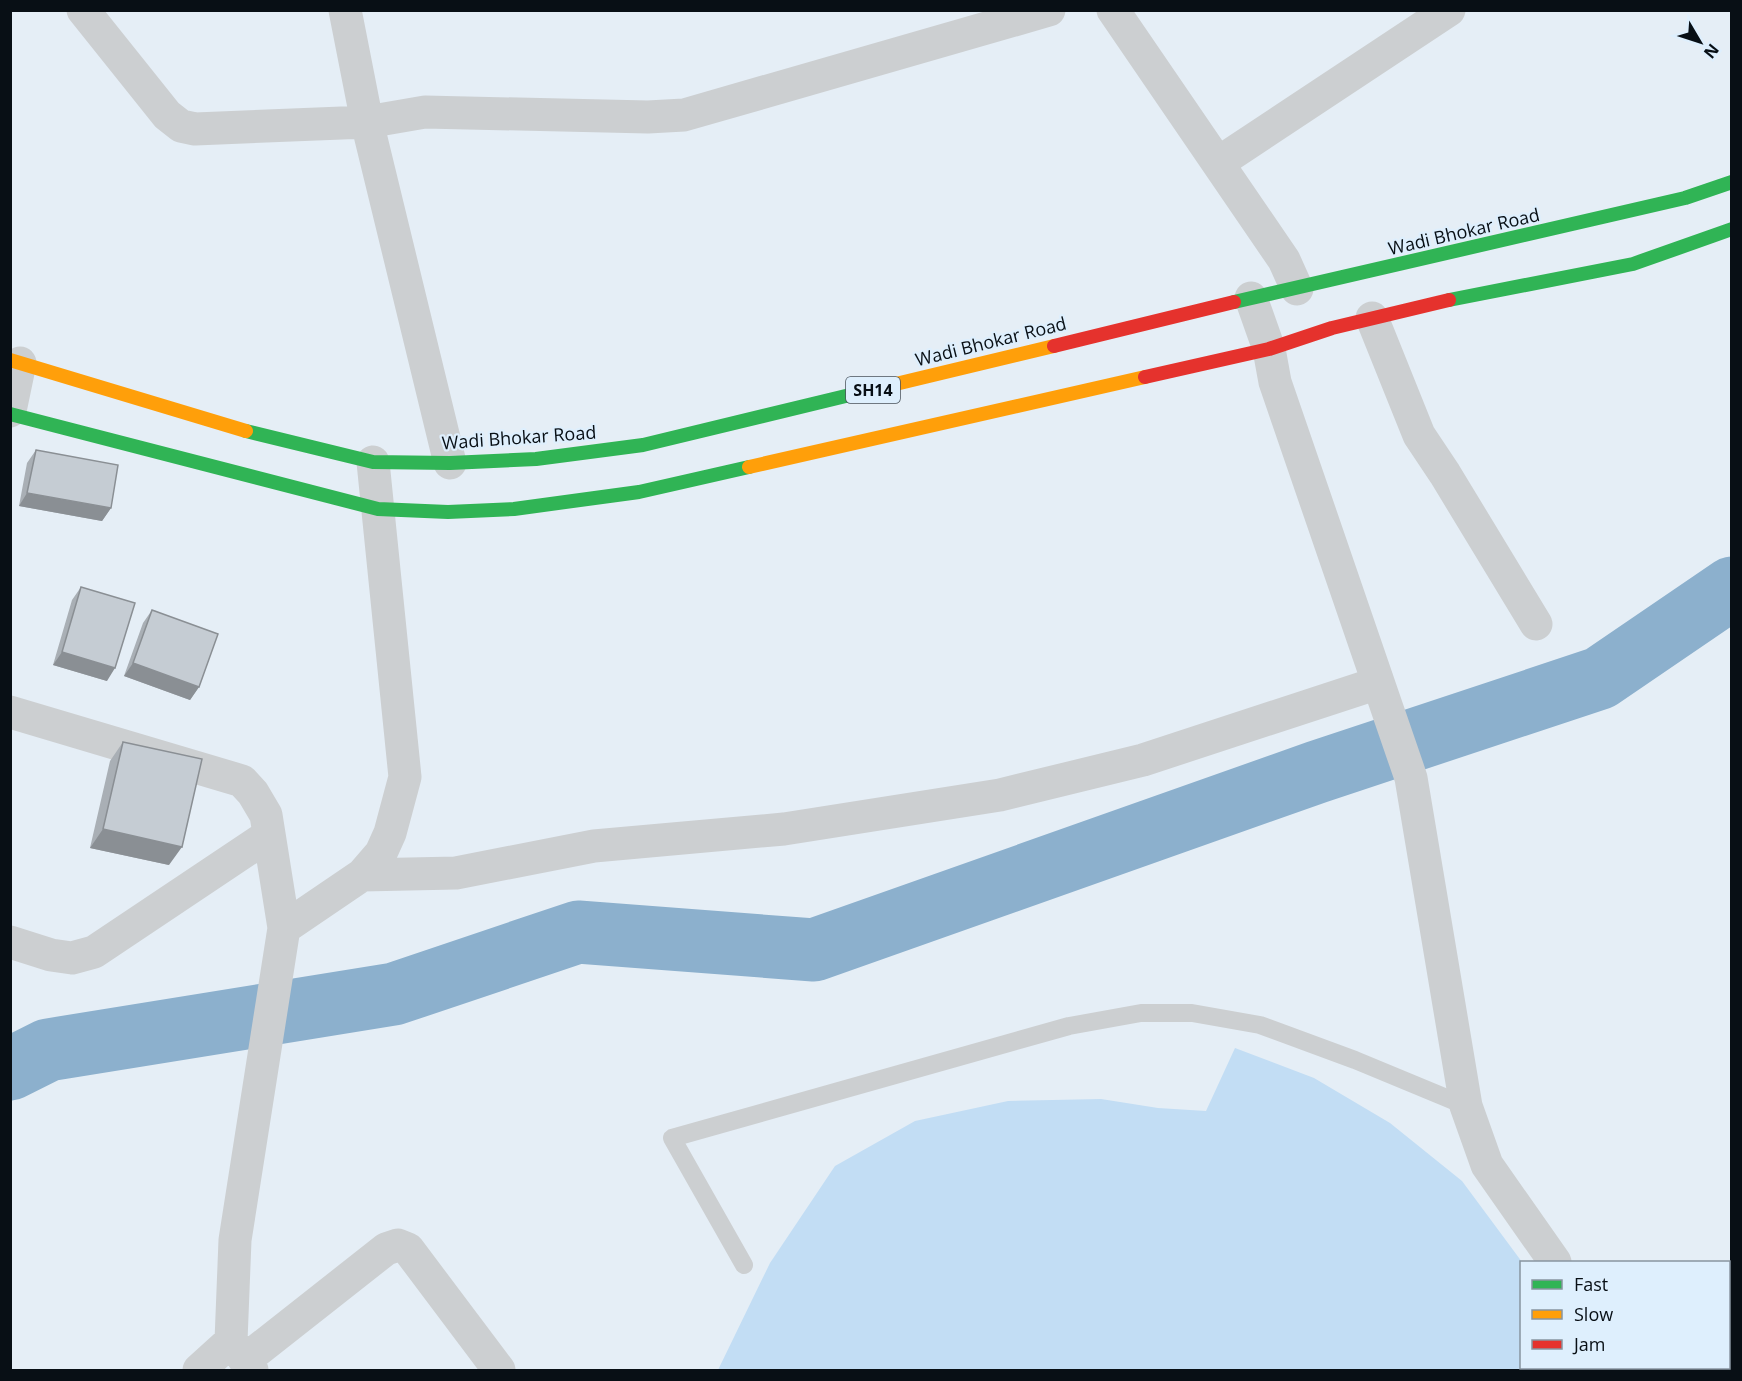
<svg xmlns="http://www.w3.org/2000/svg" width="1742" height="1381" font-family="'Open Sans',sans-serif">
	<rect width="100%" height="100%" fill="#e5eef6"/>
	<path fill="#c2ddf4" d="M1235 1048 1314 1078 1390 1123 1462 1181 1522 1262V1368H1590L1591 1370H718L770 1263 835 1166 915 1121 1008 1101 1101 1099 1158 1108 1206 1111Z"/>
	<g fill="none" stroke-linecap="round" stroke-linejoin="round">
		<path stroke="#8cb0cd" stroke-width="63" d="M10 1069 48 1050 394 994 578 932 814 950 1317 772 1600 678 1732 588"/>
		<path stroke="#cccfd1" stroke-width="18" d="M744 1265 672 1138 1069 1026 1141 1013H1192L1260 1025 1355 1060 1466 1106"/>
		<path stroke="#cccfd1" stroke-width="33" d="M83 10 167 115 181 126 195 129 367 122 425 112 648 117 684 115 1049 10
			M345 10 367 122 450 463
			M1113 10 1284 260 1297 289
			M1218 163 1449 10
			M1251 298 1269 349 1275 382 1411 778 1466 1106 1487 1165 1555 1262
			M1372 318 1419 435 1445 474 1536 624
			M10 411 20 363
			M10 712 242 781 253 793 266 815 284 928 235 1240 231 1341 252 1370
			M362 875 456 873 594 846 784 829 1000 795 1143 760 1378 683
			M284 928 362 875 381 853 390 833 405 777 373 462
			M10 942 51 955 72 958 94 952 269 835
			M245 1360 386 1249 398 1245 408 1249 499 1370
			M1614 1368 1616 1370
			M199 1370 231 1341"/>
		<path stroke="#30b455" stroke-width="14" d="M1449 300 1633 264 1732 229
			M1234 302 1685 198 1732 182
			M10 414 378 509 448 512 514 509 639 492 749 467
			M246 431 373 462 450 463 536 459 643 445 854 394"/>
		<path stroke="#ff9f0a" stroke-width="14" d="M10 360 246 431
			M854 394 1054 346
			M749 467 1145 377"/>
		<path stroke="#e5322d" stroke-width="14" d="M1054 346 1234 302
			M1145 377 1269 349 1332 328 1449 300"/>
	</g>
	<path fill="#a9afb5" d="M36 450 111 508 102 521 19 506 27 463Z
		M81 587 107 681 53 665 72 600Z
		M152 610 199 687 190 700 124 676 143 623Z
		M123 742 169 865 90 848 110 761Z"/>
	<path fill="#8a8f94" d="M27 493 111 508 102 521 19 506Z
		M62 652 115 668 107 681 53 665Z
		M133 663 199 687 190 700 124 676Z
		M103 829 182 847 169 865 90 848Z"/>
	<path fill="#c5ccd3" stroke="#8a8f94" stroke-width="1.5" d="M36 450 118 465 111 508 27 493Z
		M81 587 135 603 115 668 62 652Z
		M152 610 218 634 199 687 133 663Z
		M123 742 202 759 182 847 103 829Z"/>
	<g text-anchor="middle" stroke-width="4.5" stroke-linejoin="round" paint-order="stroke">
		<rect fill="#deeffd" stroke="#48525b" stroke-width="1.5" x="846" y="377" width="54" height="26" rx="4.5"/>
		<g font-size="16" font-weight="bold" fill="#080f15">
			<text x="873" y="396">SH14</text>
		</g>
		<g font-size="18" fill="#080f15" stroke="#deeffd">
			<text transform="translate(1464 232) rotate(-13)" y="6">Wadi Bhokar Road</text>
			<text transform="translate(991 342) rotate(-14)" y="6">Wadi Bhokar Road</text>
			<text transform="translate(519 438) rotate(-4)" y="6">Wadi Bhokar Road</text>
		</g>
	</g>
	<rect width="1742" height="1381" fill="none" stroke="#080f15" stroke-width="24"/>
	<rect x="1520" y="1261" width="210" height="108" fill="#deeffd" stroke="#8895a0" stroke-width="1.5"/>
	<rect x="1532" y="1280" width="30" height="9" fill="#30b455" stroke="#8895a0" stroke-width="1.5"/>
	<text x="1574" y="1291" font-size="18" fill="#080f15">Fast</text>
	<rect x="1532" y="1310" width="30" height="9" fill="#ff9f0a" stroke="#8895a0" stroke-width="1.5"/>
	<text x="1574" y="1321" font-size="18" fill="#080f15">Slow</text>
	<rect x="1532" y="1340" width="30" height="9" fill="#e5322d" stroke="#8895a0" stroke-width="1.5"/>
	<text x="1574" y="1351" font-size="18" fill="#080f15">Jam</text>
	<g transform="translate(1700 42) rotate(129)" stroke="#deeffd" stroke-width="4.5" paint-order="stroke">
	<path d="M0-4.5L10 22L0 15L-10 22Z" fill="#080f15"/>
	<text y="-9" font-size="16" font-weight="bold" text-anchor="middle" fill="#080f15">N</text>
	</g>
</svg>
